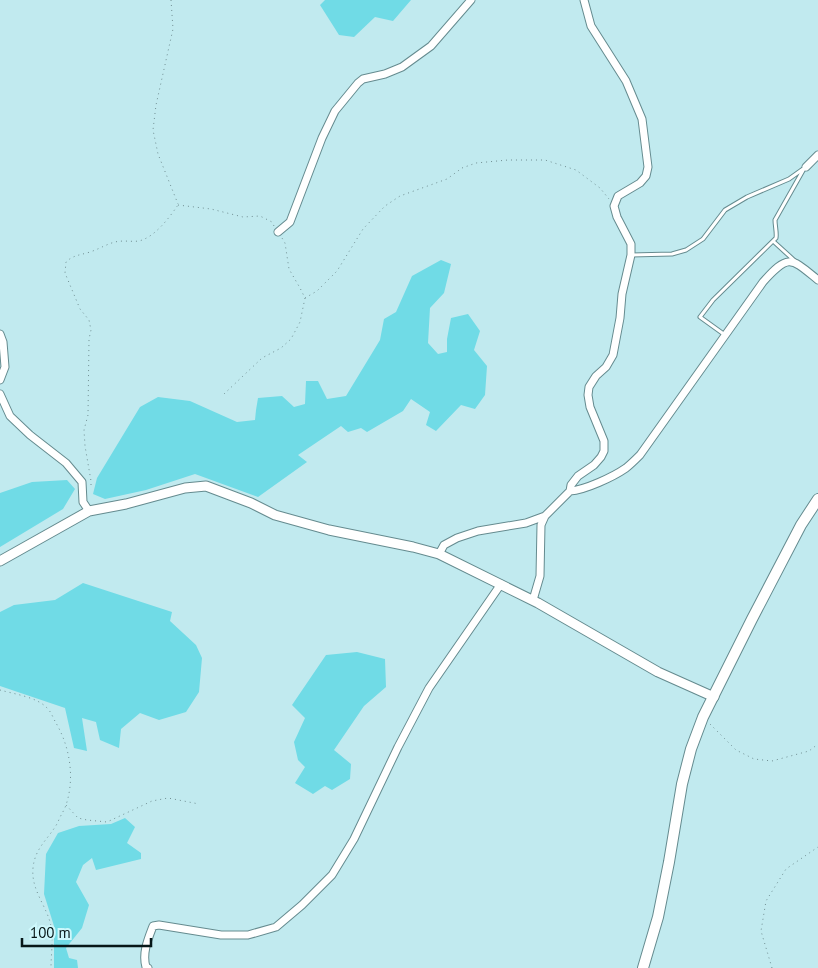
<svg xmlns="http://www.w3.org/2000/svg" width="818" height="968" font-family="'PT Sans',sans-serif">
	<rect width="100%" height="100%" fill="#c1eaef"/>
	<path fill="#70dbe6" d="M325 0H411L393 21 375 17 354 37 339 35 320 5Z
		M441 260 451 264 444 293 430 308 428 343 438 354 447 352V339L451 318 468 314 480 331 474 350 487 366 485 395 475 409 461 405 436 431 426 425 430 412 411 399 403 411 367 432 361 428 348 432 341 426 298 455 307 462 258 497 195 474 146 490 105 499 93 494 97 478 140 407 158 397 190 401 237 422 255 420 256 410 258 398 282 396 294 407 305 404 306 381H318L327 399 346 396 380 340 384 319 396 312 412 276Z
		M67 480 75 489 63 509 0 547V493L32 482Z
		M83 583 172 612 170 621 196 645 202 658 199 692 186 712 159 720 140 713 121 729 119 748 100 740 96 722 82 718 87 751 74 748 65 708 0 686V612L14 605 55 600Z
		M357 652 385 659 386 687 364 706 334 750 351 764 350 779 332 790 325 786 313 794 295 783 305 767 298 760 294 742 305 718 292 705 326 655Z
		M125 818 135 827 127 843 141 853V859L96 870 92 858 83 865 76 882 89 905 82 928 66 948 69 958 77 960 78 968H54V926L44 894 46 854 58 833 79 826 111 824Z"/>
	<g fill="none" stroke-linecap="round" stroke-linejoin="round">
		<g stroke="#658b8f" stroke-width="5">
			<path id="service" d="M773 241 795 261
				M631 255 672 254 686 250 703 239 725 210 747 197 789 179 803 169
				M725 335 700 317 713 300 776 238C777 233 775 226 775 220L805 167"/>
		</g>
		<g stroke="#658b8f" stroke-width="9">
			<path id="minor" d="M806 167 818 155
				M278 232 290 222 322 138 335 111 358 83 363 79 385 74 402 67 431 46 471 0
				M0 334 3 342 5 367 0 380
				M0 394 10 416 30 435 66 463 82 482 83 502 89 511
				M570 491C585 490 613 477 626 468 631 464 636 459 640 455L763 282C789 253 791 258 818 280
				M439 554 444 545 457 538 478 531 526 523 545 516
				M533 600 540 576 541 525 545 516 570 491 571 485 578 476 594 465 601 457 604 451V441L590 407 588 395 589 387 596 376 606 367 613 355 620 318 622 294 631 255V244L617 217 614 206 618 196 640 183 646 176 648 167 642 119 626 81 591 26 584 0
				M148 968 146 967C142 953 148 939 153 926L159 925 221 935H248L276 927 302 905 332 875 354 839 398 747 429 688 501 584"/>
		</g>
		<g stroke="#658b8f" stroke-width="11">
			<path id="tertiary" d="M0 561 89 511 126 504 185 488 206 486 251 503 275 515 329 530 413 547 439 554 538 603 658 672 714 697"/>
		</g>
		<g stroke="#658b8f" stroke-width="12">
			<path id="secondary" d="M643 968 658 917 669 862 682 784 691 749 703 717 752 619 801 525 818 499"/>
		</g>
		<path stroke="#708e92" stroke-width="1" stroke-dasharray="1 4" stroke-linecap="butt" d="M171 0 173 29 156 105 153 130 158 154 178 204
			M178 205 211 209 243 217 260 216 272 222 274 226
			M305 298 317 291 337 271 363 229 385 206 400 196 447 179 462 168 476 163 508 160H545L576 170 600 188 609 199
			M224 394 262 358 281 348 291 339 300 322 305 298 300 288 289 269 285 243 282 238
			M91 485V481L85 446 84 430 88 415 89 339 91 330 89 320 80 309 65 273 66 262C73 255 81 255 90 252 99 249 107 244 115 242 123 240 131 242 139 241 155 237 169 218 178 205
			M0 690C14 694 36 697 46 707 51 711 53 718 56 723 70 747 75 778 66 805 64 811 60 816 58 822 49 839 35 847 33 868 31 889 45 904 50 922 54 936 51 953 51 968
			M710 724 736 750 754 759 772 761 809 751 818 744
			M66 805 78 818 87 820 107 822 152 801 168 798 199 804
			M772 968 761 931 766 901 786 869 818 847"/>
		<use href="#service" stroke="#fff" stroke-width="3"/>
		<use href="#minor" stroke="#fff" stroke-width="7"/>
		<use href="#tertiary" stroke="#fff" stroke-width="9"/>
		<use href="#secondary" stroke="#fff" stroke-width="10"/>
	</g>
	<path d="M22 938v8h129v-8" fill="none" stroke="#071718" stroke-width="2.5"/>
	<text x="30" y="938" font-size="15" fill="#071718" stroke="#cef8fc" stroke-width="4" paint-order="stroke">100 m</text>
</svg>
